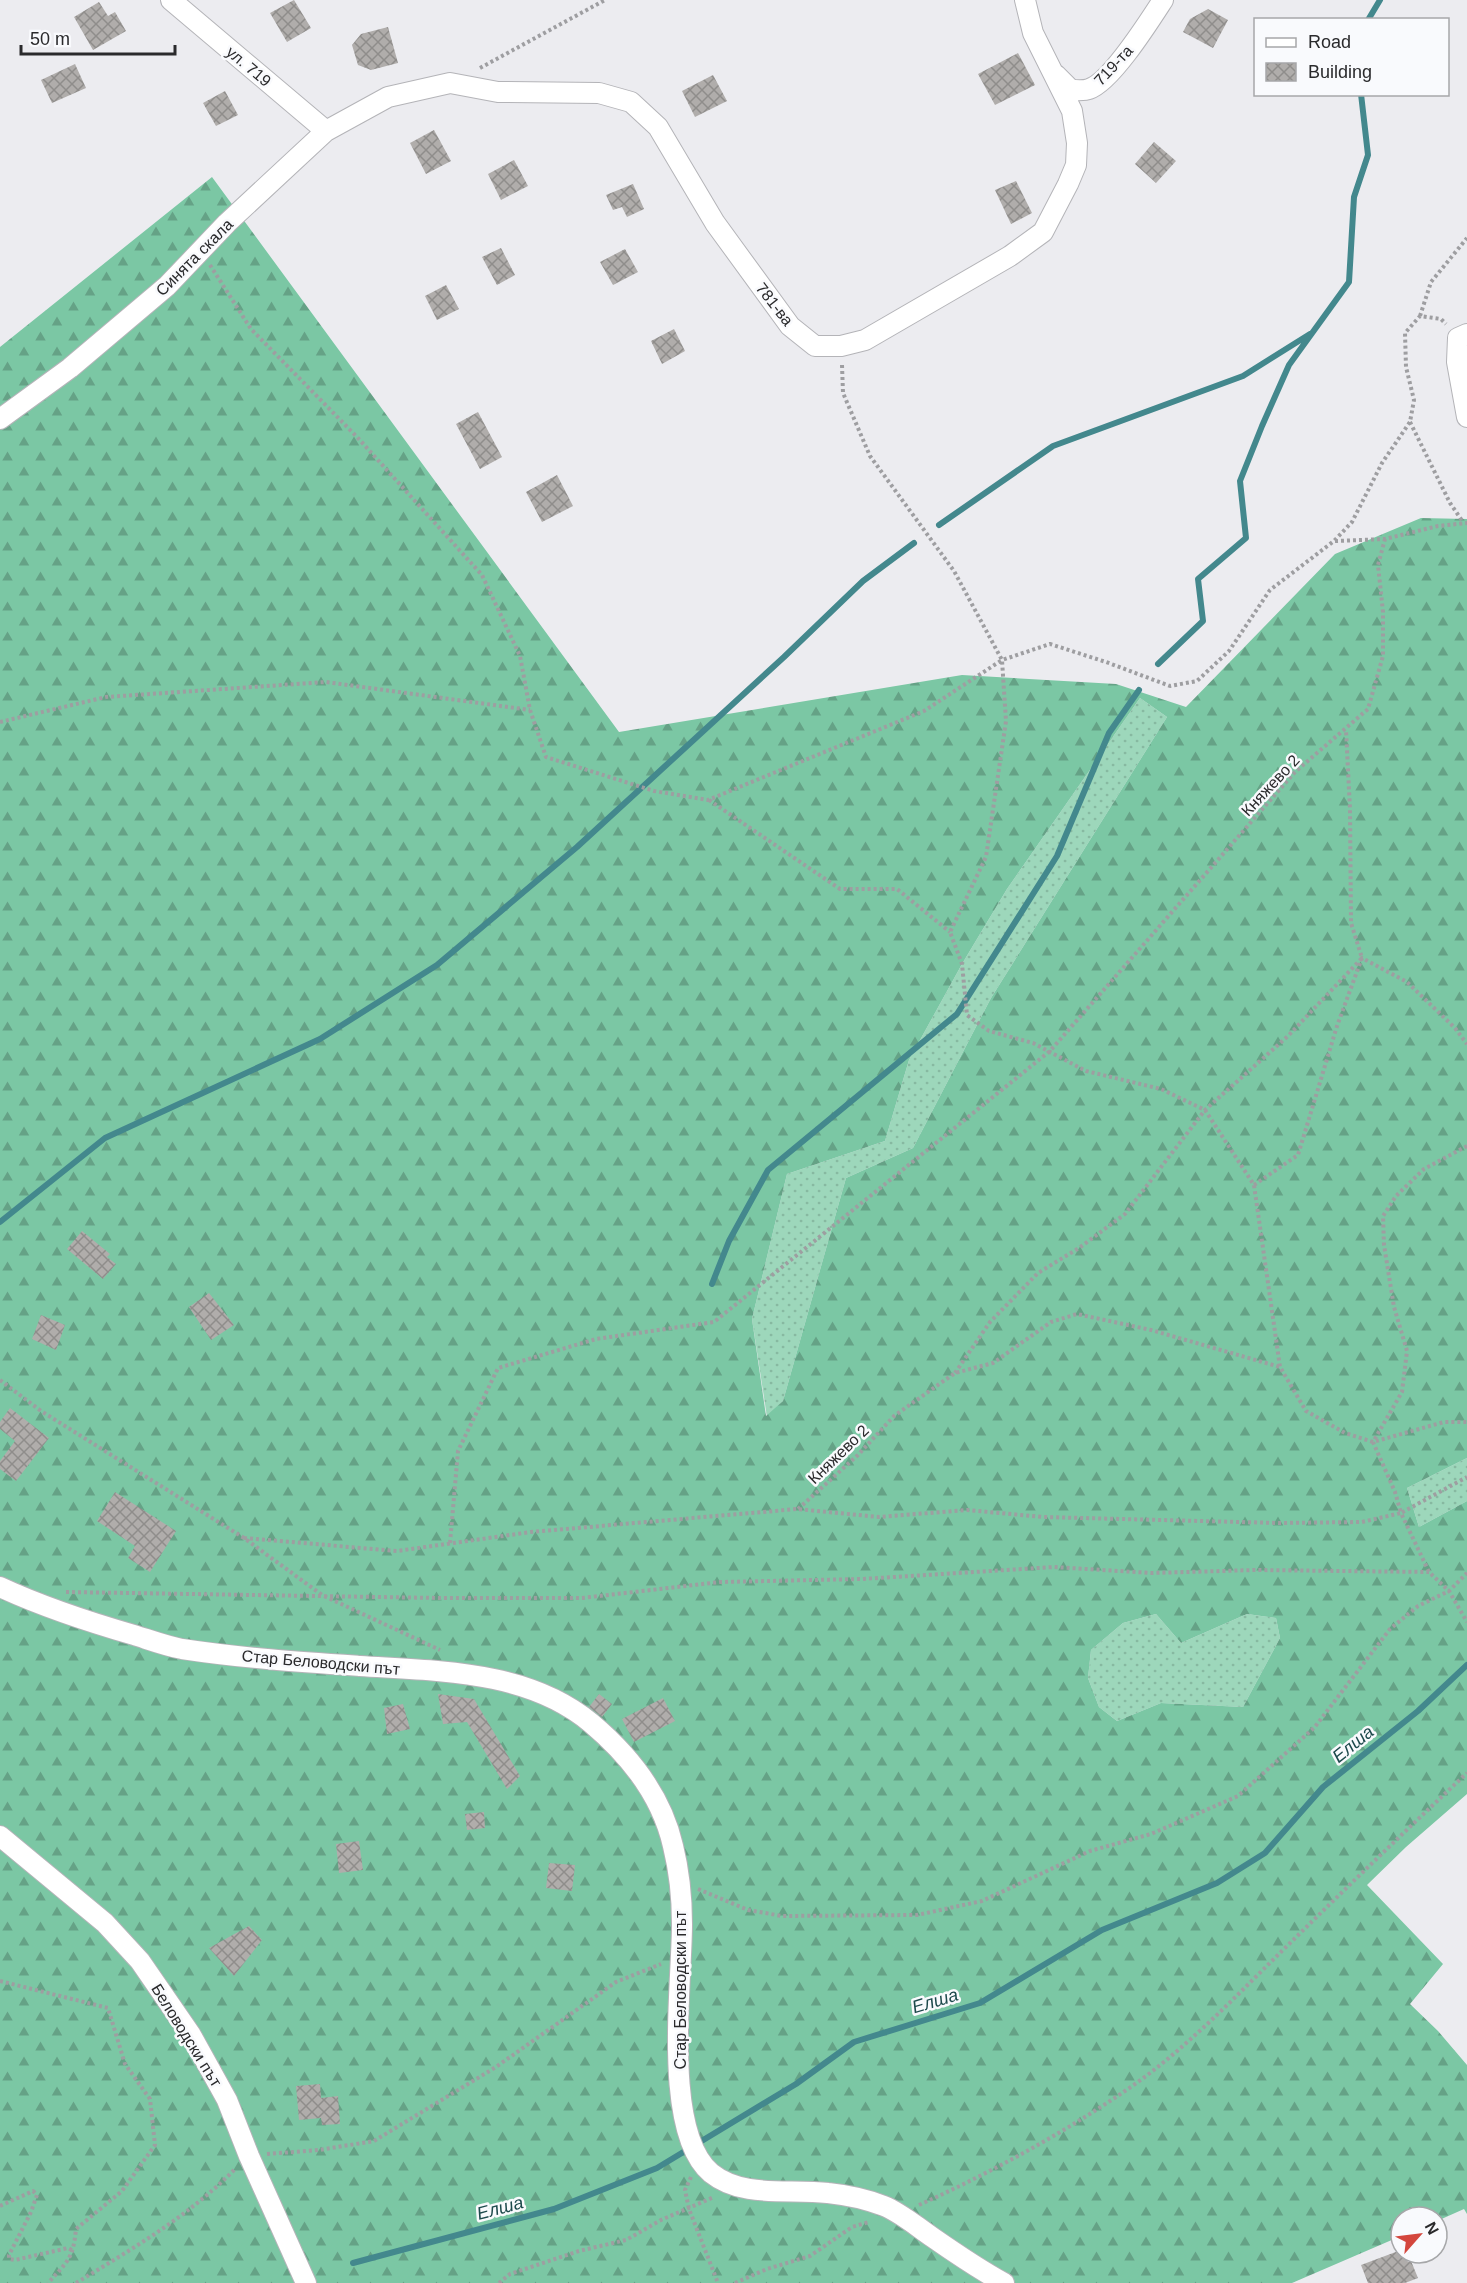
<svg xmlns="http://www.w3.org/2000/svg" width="1467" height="2283" font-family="Arial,sans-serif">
	<defs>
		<pattern id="grass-dots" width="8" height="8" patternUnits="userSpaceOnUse" patternTransform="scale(1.5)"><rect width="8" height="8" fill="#9dd7bb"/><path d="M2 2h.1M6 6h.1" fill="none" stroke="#87b9a1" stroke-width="1.8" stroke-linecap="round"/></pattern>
		<pattern id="forest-firs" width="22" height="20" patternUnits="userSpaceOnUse" patternTransform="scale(1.5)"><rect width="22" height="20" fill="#7bc7a4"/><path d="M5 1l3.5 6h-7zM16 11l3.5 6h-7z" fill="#65a286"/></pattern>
		<pattern id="building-cross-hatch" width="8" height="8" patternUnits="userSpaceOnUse" patternTransform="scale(1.5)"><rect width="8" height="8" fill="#b0adab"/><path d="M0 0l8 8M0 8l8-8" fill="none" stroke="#8f8d8b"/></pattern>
	</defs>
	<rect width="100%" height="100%" fill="#ececf0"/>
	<path fill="url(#grass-dots)" d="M1140 698 1167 717 991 998 913 1148 846 1178 783 1401 767 1417 752 1319 787 1174 885 1141 909 1060 962 964 1007 889Z
		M1467 1458V1501L1419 1527 1407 1488Z
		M1156 1614 1181 1643 1247 1614 1276 1618 1280 1638 1243 1707 1161 1703 1117 1721 1099 1707 1088 1678 1091 1650 1123 1623Z"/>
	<path fill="url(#forest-firs)" fill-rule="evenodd" d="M212 177 619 732 962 675 1116 684 1186 707 1335 554 1421 518 1467 519V1458L1407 1488 1419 1527 1467 1501V1794L1406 1847 1367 1885 1443 1964 1410 2004 1438 2031 1467 2065V2214L1464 2209 1437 2221V2217H1401V2236L1292 2283H0V347ZM1140 698 1167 717 991 998 913 1148 846 1178 783 1401 766 1416 752 1319 787 1174 885 1141 909 1060 962 964 1007 889ZM1156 1614 1181 1643 1247 1614 1276 1618 1280 1638 1243 1707 1161 1703 1117 1721 1099 1707 1088 1678 1091 1650 1123 1623Z"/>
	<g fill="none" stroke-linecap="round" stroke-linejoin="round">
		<path stroke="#43888d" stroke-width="6" d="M1368 20 1380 0
			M939 525 1053 446 1243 376 1310 334
			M1158 664 1203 621 1198 579 1246 538 1240 481 1262 426 1289 365 1349 282 1354 197 1368 155 1361 94
			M0 1222 105 1138 320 1039 437 965 577 847 784 657 863 581 914 543
			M712 1284 729 1241 768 1170 957 1014 1057 856 1109 733 1139 690
			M353 2263 554 2209 657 2168 796 2084 854 2042 980 2003 1102 1930 1217 1883 1265 1853 1323 1787 1418 1711 1467 1665"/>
	</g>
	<path fill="url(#building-cross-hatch)" d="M294 0 311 28 287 42 270 13Z
		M99 2 108 16 115 12 126 31 93 50 74 17Z
		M1208 9 1228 20 1213 48 1183 32 1190 19Z
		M388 27 398 63 371 70 358 65 352 45 361 34Z
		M1018 53 1035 85 995 105 978 74Z
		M75 64 86 88 52 103 41 80Z
		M713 75 727 101 695 117 682 91Z
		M225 91 238 115 216 126 203 103Z
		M434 130 451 161 426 174 410 143Z
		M1154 142 1176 161 1156 183 1135 164Z
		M514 160 528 186 501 200 488 174Z
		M1016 181 1032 213 1011 224 995 190Z
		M633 184 644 209 627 217 622 207 613 210 606 195Z
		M501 248 515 275 497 285 482 257Z
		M625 249 638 272 613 285 600 262Z
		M446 285 459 309 437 320 425 296Z
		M674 329 685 351 662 364 651 341Z
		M478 412 502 457 480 469 456 424Z
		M557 475 573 506 542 522 526 492Z
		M82 1231 110 1254 107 1257 116 1264 103 1279 67 1249Z
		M209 1293 234 1325 211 1340 189 1307Z
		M41 1315 65 1325 56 1350 32 1339Z
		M10 1408 49 1438 16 1481 0 1469V1461L15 1441 0 1429V1422Z
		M115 1492 176 1531 150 1572 128 1558 135 1546 97 1521Z
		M438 1694 474 1699 520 1776 507 1789 467 1722 443 1724Z
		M599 1694 612 1704 602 1717 589 1707Z
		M663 1698 675 1721 634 1742 622 1719Z
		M403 1704 410 1729 387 1734 384 1708Z
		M484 1812 485 1828 467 1830 465 1814Z
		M359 1841 363 1870 339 1873 336 1844Z
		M549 1863 575 1865 572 1891 546 1888Z
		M249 1926 262 1940 234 1976 209 1948Z
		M320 2084 321 2098 338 2096 340 2124 322 2125 321 2118 299 2120 296 2086Z
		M1401 2250V2253H1405L1408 2262 1411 2261 1418 2278 1405 2283H1368L1361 2265Z"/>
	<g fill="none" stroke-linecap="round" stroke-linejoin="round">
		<g stroke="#b4b4b8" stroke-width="22">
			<path id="minor" d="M171 0 326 131
				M1056 75 1071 90C1076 90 1084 91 1089 89 1111 82 1150 20 1163 0
				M1467 334 1458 338 1457 362 1467 417
				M0 419 70 368 167 286 227 223 326 131 388 97 450 83 498 92 599 93 631 102 658 127 715 223 790 326 815 346H841L865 340 1010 256 1043 232 1068 184 1076 165 1077 143 1072 111 1033 33 1025 0
				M0 1587C43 1607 89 1622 134 1635 150 1640 166 1646 182 1649 241 1658 301 1662 360 1666 437 1671 528 1670 591 1723 629 1755 662 1797 673 1846 679 1870 682 1899 682 1924 682 1984 662 2132 711 2173 743 2199 790 2188 828 2193 847 2195 866 2199 884 2206 901 2213 916 2226 932 2237 955 2253 978 2269 1004 2283
				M0 1836 105 1923 140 1961 191 2035 227 2100 249 2156 306 2283"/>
		</g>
		<path stroke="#9e9ea1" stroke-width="4" stroke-dasharray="3 3" stroke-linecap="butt" d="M480 68 605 0
			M210 265 251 329 357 437 482 575 520 656 530 710 546 757 654 791 708 800 924 711 1002 660 1006 721 986 857 950 932 962 964 967 1015 989 1031 1033 1043 1086 1071 1161 1089 1205 1110 1254 1185 1280 1367 1306 1411 1345 1433 1373 1442 1444 1422H1467
			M1420 316 1431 282 1467 238
			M842 365 843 393 870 456 954 571 1002 660 1050 644 1106 662 1170 686 1197 681 1229 651 1270 590 1334 541 1352 522 1382 463 1410 422 1414 400 1406 367 1405 333 1420 316 1441 319 1446 324
			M1410 422 1450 503 1463 522
			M1335 541 1385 539 1438 526 1467 523
			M0 722 106 697 326 682 530 710
			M709 800 840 889H897L950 932
			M1467 1146 1424 1169 1396 1196 1383 1216 1384 1245 1394 1307 1407 1351 1402 1392 1373 1442 1395 1492 1401 1513 1467 1477
			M1254 1185 1298 1155 1337 1026 1362 958 1407 982 1455 1028 1467 1044
			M955 1373 990 1322 1038 1273 1079 1248 1125 1214 1205 1110 1288 1036 1362 958 1351 923 1350 809 1346 730
			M0 1380 41 1411 244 1538 322 1595 440 1650
			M798 1509 858 1455 894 1416 955 1373 993 1363 1051 1322 1077 1314 1151 1330 1280 1367
			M244 1538 397 1551 531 1532 797 1509 879 1517 967 1510 1043 1517 1279 1523 1362 1522 1401 1513 1429 1572 1449 1591 1467 1622
			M450 1543 458 1451 498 1368 596 1339 714 1322 1050 1051 1295 772 1368 709 1383 656V612L1378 565 1385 539
			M66 1592 440 1598H582L720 1582 862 1579 1054 1567 1152 1573 1256 1570 1429 1572
			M698 1889 748 1910 782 1916 917 1915 982 1901 1090 1851 1151 1834 1238 1796 1314 1728 1390 1629 1418 1606 1449 1591 1467 1573
			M0 1981 108 2008 125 2064 150 2099 155 2145 122 2191 76 2229C73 2259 68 2261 48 2283
			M267 2154 319 2150 374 2141 496 2067 616 1982 661 1964
			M691 2177 685 2190 689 2209 718 2283
			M919 2205C990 2173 1060 2135 1125 2091 1183 2052 1234 1998 1284 1949 1344 1890 1405 1831 1467 1773
			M0 2206 33 2191 37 2195 31 2212 9 2255V2259L15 2260 68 2248 74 2251
			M76 2283C132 2249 189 2216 235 2169
			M499 2283 510 2274 579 2251 626 2240 661 2220 714 2197
			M735 2283 767 2269 810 2256 852 2227 869 2222"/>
		<use href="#minor" stroke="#fff" stroke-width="20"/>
	</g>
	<g text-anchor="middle" stroke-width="5" stroke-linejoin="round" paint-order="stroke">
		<g font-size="16" fill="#2a2a2c" stroke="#f9fafd">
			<text transform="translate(1113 65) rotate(-47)" y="6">719-та</text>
			<text transform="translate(249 66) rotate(40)" y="6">ул. 719</text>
			<text transform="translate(194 257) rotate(-45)" y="6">Синята скала</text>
			<text transform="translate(775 304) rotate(52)" y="6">781-ва</text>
			<text transform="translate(1270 785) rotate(-47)" y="6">Княжево 2</text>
			<text transform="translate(838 1454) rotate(-44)" y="6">Княжево 2</text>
			<text transform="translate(321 1662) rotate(5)" y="6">Стар Беловодски път</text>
			<text transform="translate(680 1990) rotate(-90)" y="6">Стар Беловодски път</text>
			<text transform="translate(187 2035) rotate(58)" y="6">Беловодски път</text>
		</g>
		<g font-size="18" font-style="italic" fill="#1d4a4c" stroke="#f9fafd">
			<text transform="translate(1353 1744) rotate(-39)" y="6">Елша</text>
			<text transform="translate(935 2001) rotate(-17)" y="6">Елша</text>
			<text transform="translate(500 2208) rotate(-15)" y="6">Елша</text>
		</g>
	</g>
	<rect x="1254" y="18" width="195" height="78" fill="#f9fafd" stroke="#a6a7a9" stroke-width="1.5"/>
	<rect x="1266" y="38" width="30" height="9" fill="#ffffff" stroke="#a6a7a9" stroke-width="1.5"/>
	<text x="1308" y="48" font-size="18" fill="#2a2a2c">Road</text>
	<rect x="1266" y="63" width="30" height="18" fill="url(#building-cross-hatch)" stroke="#a6a7a9" stroke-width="1.5"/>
	<text x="1308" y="78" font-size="18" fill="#2a2a2c">Building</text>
	<g transform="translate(1419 2235) rotate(62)"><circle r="28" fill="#f9fafd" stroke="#a6a7a9" stroke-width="1.5"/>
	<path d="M0-4.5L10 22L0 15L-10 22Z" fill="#d4463d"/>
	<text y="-9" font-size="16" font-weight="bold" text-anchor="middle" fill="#2a2a2c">N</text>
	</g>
	<path d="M21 45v9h154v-9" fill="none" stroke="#2a2a2c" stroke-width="3"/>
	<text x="30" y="45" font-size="18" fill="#2a2a2c" stroke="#f9fafd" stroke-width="4.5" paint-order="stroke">50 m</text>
</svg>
